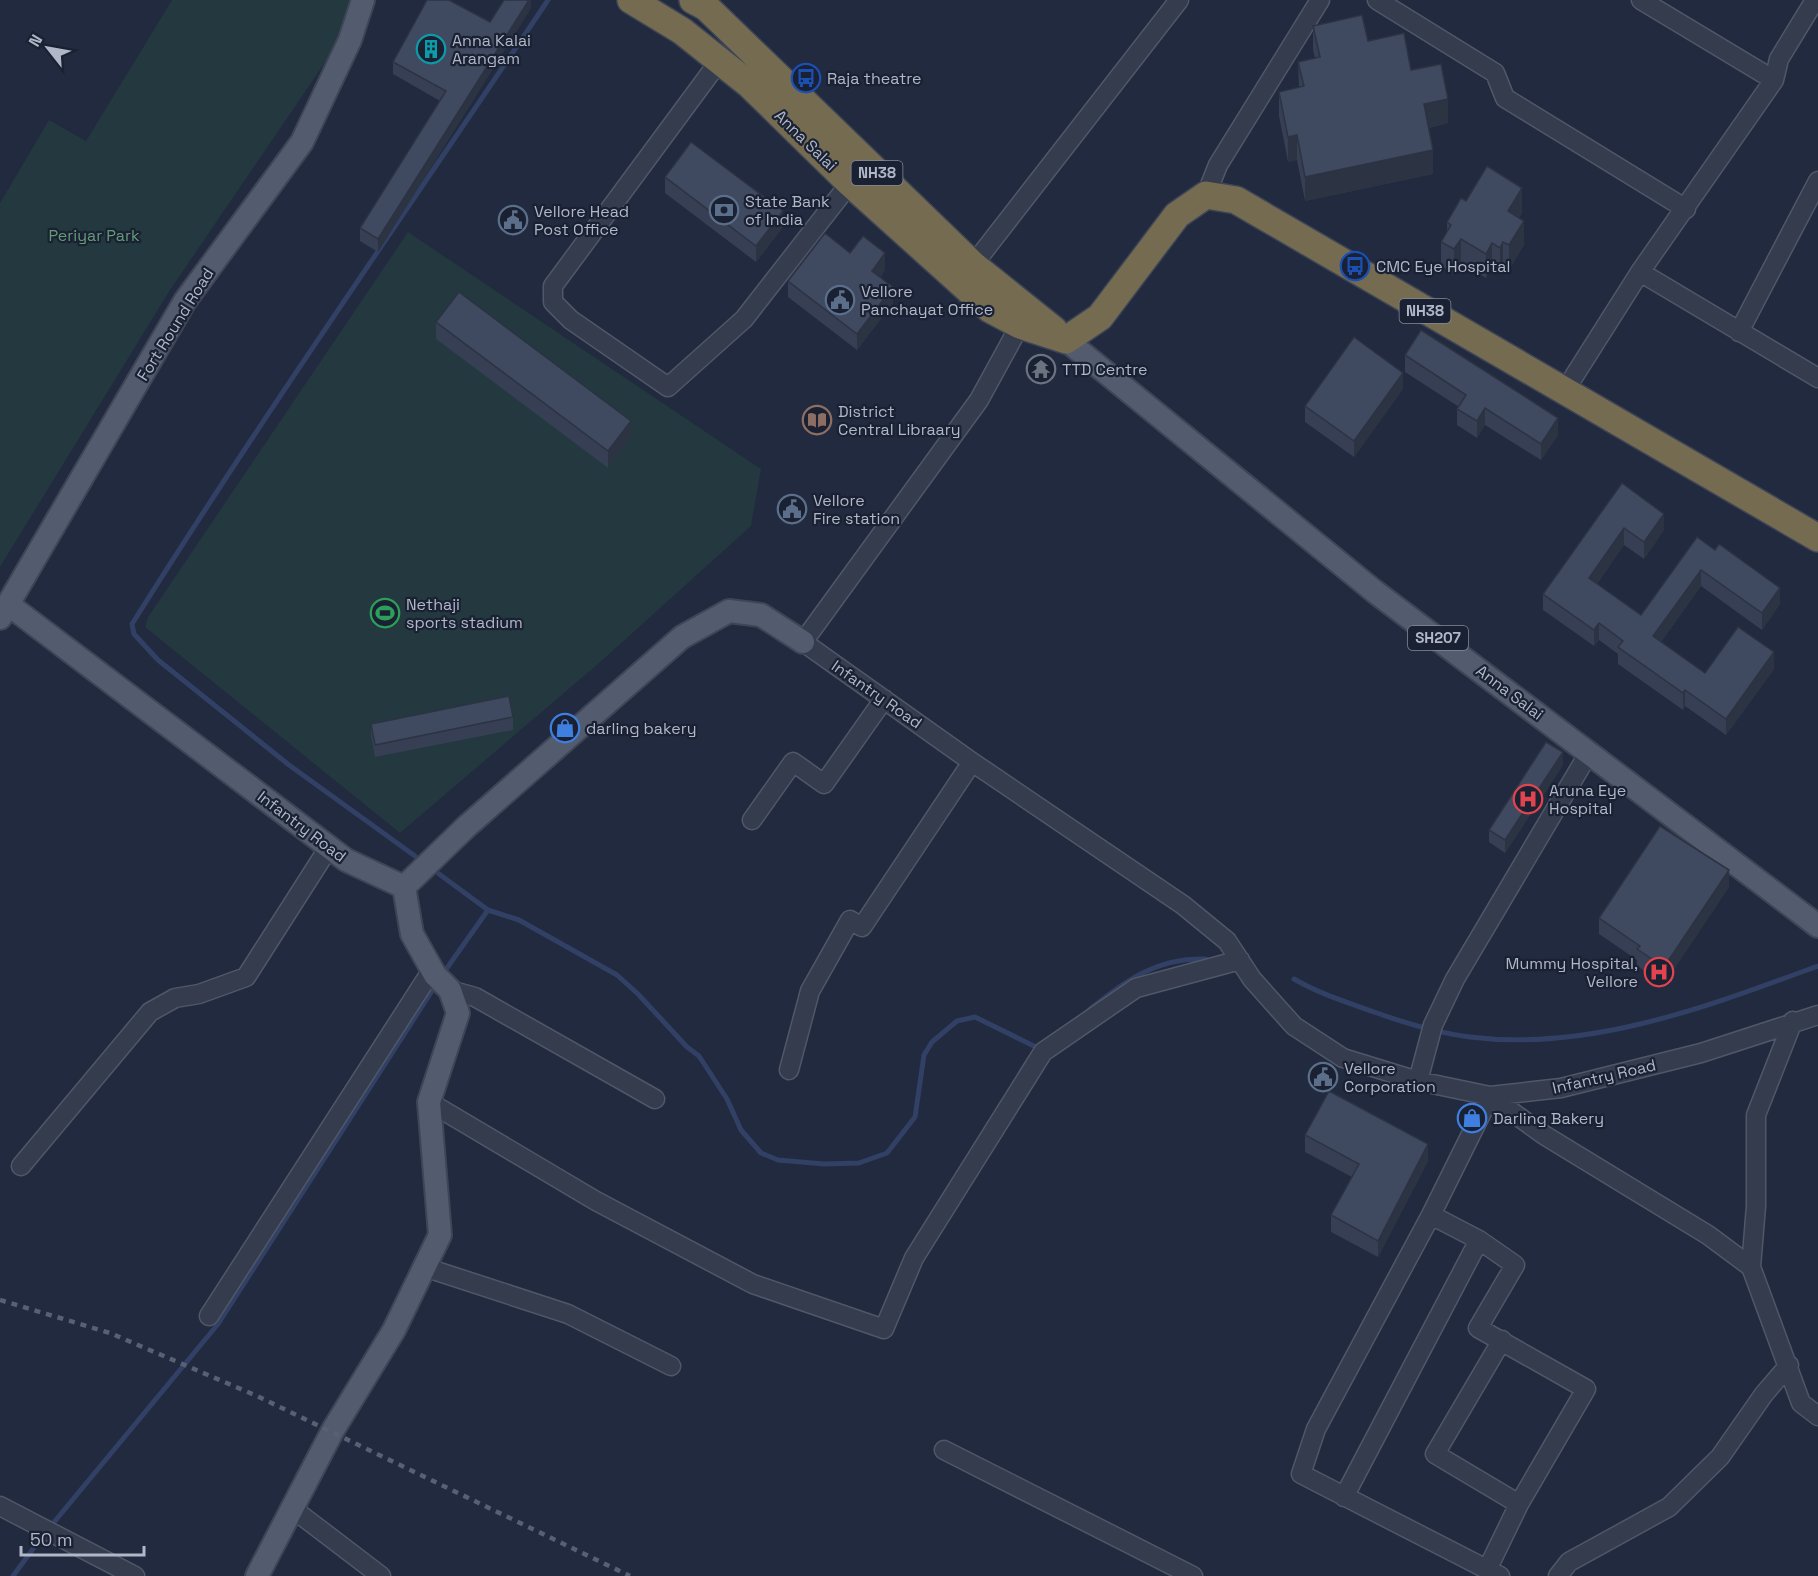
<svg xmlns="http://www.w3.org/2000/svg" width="1818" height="1576" font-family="'Space Grotesk',sans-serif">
	<rect width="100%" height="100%" fill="#212a3e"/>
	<path fill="#23383f" d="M172 0H356L343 36 170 290 0 567V203L49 120 86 141Z
		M408 232 761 469 751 526 598 664 400 833 145 627 148 617Z"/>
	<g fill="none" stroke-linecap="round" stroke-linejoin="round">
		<path stroke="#314064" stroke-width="5" d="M415 856 289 765 158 660 134 634 132 624C265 412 409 208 548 0
			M439 874 488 910
			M442 975 488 910 519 920 617 975 638 994 687 1047 699 1056 727 1099 741 1130 761 1153 778 1160 824 1164 859 1163 887 1153 915 1117 924 1055 932 1042 957 1021 975 1017 1038 1048 1042 1045
			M1294 979C1320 994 1346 1002 1374 1012 1405 1023 1437 1033 1470 1037 1589 1052 1709 1006 1818 966
			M1090 1009C1127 980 1157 957 1206 959
			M50 1527 218 1324 437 983
			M13 1576 44 1534"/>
		<g stroke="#505768" stroke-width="21">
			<path id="minor" d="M1377 0 1495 73 1505 98 1686 209
				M1641 0 1774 80
				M720 60 553 286V302L571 320 668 387 744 319 850 183
				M1206 195 1218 165 1320 0
				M973 265 1179 0
				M1640 272 1818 378
				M1020 325 979 400 803 642 972 762 1183 905 1227 941 1252 979 1294 1026 1343 1058 1418 1081 1490 1096 1561 1088 1701 1053 1818 1015
				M1739 332 1818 181
				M1564 392 1640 272 1774 80 1779 59 1815 0
				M752 820 793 762 824 784 884 699
				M450 990 475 997 655 1099
				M789 1070 810 991 850 920 862 927 972 762
				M1418 1081 1433 1025 1455 979 1590 751
				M429 1102 596 1201 753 1284 884 1329 914 1258 1043 1052 1136 988 1240 960
				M21 1166 150 1012 175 998 199 994 246 977 329 847
				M1431 1215 1479 1240 1515 1265 1478 1328 1586 1389 1519 1504 1487 1570
				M424 1267 568 1314 671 1366
				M1751 1267 1756 1206V1115L1793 1021
				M209 1316 432 970
				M1502 1340 1435 1454 1519 1504
				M944 1450 1193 1576
				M1344 1497 1479 1240
				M0 1506 135 1576
				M293 1509 381 1576
				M1500 1576 1301 1474 1316 1429 1431 1215 1490 1096 1544 1135 1708 1235 1751 1267 1801 1403 1818 1416
				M1558 1576 1569 1562 1669 1507 1720 1457 1764 1394 1789 1365"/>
		</g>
		<g stroke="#3e4556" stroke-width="26">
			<path id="major" d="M1066 340 1374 591 1818 926
				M9 605 346 860 404 887 466 827 682 637 729 611 761 615 803 642
				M0 618 185 301 302 142 350 40 363 0
				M257 1576 333 1430 394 1330 440 1235 429 1102 458 1013 450 990 435 975 412 934 404 887"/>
		</g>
		<g stroke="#3d4455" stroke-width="30">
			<path id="highway" d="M631 0 682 31 750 85 850 183 990 309 1020 325 1066 340
				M693 0 706 7 973 265 1054 330
				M1066 340 1100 317 1177 215 1206 195 1236 200 1818 538"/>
		</g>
		<use href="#minor" stroke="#353c4e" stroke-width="18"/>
		<use href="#major" stroke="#535b6e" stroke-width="22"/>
		<use href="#highway" stroke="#746b51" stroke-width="27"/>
		<path stroke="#576075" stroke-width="4.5" stroke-dasharray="6 6" stroke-linecap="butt" d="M0 1300 110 1333 257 1396 630 1576"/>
	</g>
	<path fill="#363f53" d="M531 0V8L378 252 360 241V228L440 101 393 74V62L490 22Z
		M1313 26 1368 41 1411 70 1448 123 1429 128 1433 174 1305 201 1297 160 1288 162 1279 116V92L1299 87 1298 62 1315 58 1313 50Z
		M665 177 783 227 756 262 665 193Z
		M1522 213 1519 218 1524 245 1509 270 1503 266 1500 272 1492 268 1486 278 1461 263 1454 274 1441 266V242L1447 233V222Z
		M850 253 885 270 880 277 893 303 857 350 788 297V281Z
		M436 322 631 437 608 468 436 339Z
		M1405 355 1558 435 1541 460 1485 425 1477 438 1457 425V409L1459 407 1405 372Z
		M1403 389 1354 457 1305 422V406Z
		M1622 483 1664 530 1644 559 1624 545 1597 584 1641 615 1697 537 1780 604 1762 630 1701 586 1661 642 1705 673 1774 669 1726 735 1685 706 1683 710 1618 664V654L1599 640 1594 646 1543 610V594Z
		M513 717V730L375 757 371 736V724Z
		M1563 765 1505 853 1489 842V830Z
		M1729 887 1664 984 1637 966V960L1599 934V918Z
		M1305 1135 1428 1161 1378 1257 1331 1232V1215L1352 1177 1305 1152Z"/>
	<path fill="#2c3343" d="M529 0H531V8L378 252V239Z
		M1448 99V123L1424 129V104Z
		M1297 135V160L1288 162V137Z
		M1433 150V174L1305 201V177Z
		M1522 188V213L1508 236V211Z
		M783 211V227L756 262V246Z
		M1524 221V245L1509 270V245Z
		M1461 239V263L1454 274V249Z
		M1503 242V266L1500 272V248Z
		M1492 243V268L1486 278V254Z
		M885 253V270L872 288V271Z
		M893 287V303L857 350V334Z
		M1403 373V389L1354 457V441Z
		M1485 408V425L1477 438V421Z
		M1558 418V435L1541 460V444Z
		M631 421V437L608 468V451Z
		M1664 514V530L1644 559V542Z
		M1624 528V545L1589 595V578Z
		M1701 570V586L1653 653V636Z
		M1780 588V604L1762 630V613Z
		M1599 623V640L1594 646V630Z
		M1774 652V669L1726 735V719Z
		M1685 690V706L1683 710V693Z
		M1563 752V765L1505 853V840Z
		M1729 870V887L1664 984V967Z
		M1428 1144V1161L1378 1257V1241Z"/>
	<path fill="#3f4960" stroke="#2c3343" stroke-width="1.5" d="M427 0H449L490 22 504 0H529L378 239 360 228 446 91 393 62Z
		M1362 15 1368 41 1404 33 1411 70 1441 64 1448 99 1424 104 1433 150 1305 177 1297 135 1288 137 1279 92 1304 86 1298 62 1320 57 1313 26Z
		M691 142 783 211 756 246 665 177Z
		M1487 166 1522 188 1508 211 1524 221 1509 245 1503 242 1500 248 1492 243 1486 254 1461 239 1454 249 1441 242 1451 225 1447 222 1461 198 1466 201Z
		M825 233 850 253 863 236 885 253 872 271 893 287 857 334 788 281Z
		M459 292 631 421 608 451 436 322Z
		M1421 330 1558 418 1541 444 1485 408 1477 421 1457 409 1466 395 1405 355Z
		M1354 337 1403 373 1354 441 1305 406Z
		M1622 483 1664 514 1644 542 1624 528 1589 578 1641 615 1697 537 1715 550 1719 544 1780 588 1762 613 1701 570 1653 636 1705 673 1738 627 1774 652 1726 719 1685 690 1683 693 1618 647 1623 641 1599 623 1594 630 1543 594Z
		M509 696 513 717 375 745 371 724Z
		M1546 742 1563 752 1505 840 1489 830Z
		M1660 826 1729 870 1664 967 1637 949 1640 946 1599 918Z
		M1329 1091 1428 1144 1378 1241 1331 1215 1359 1164 1305 1135Z"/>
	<defs>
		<g id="building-ring" transform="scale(1.5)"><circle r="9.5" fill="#1a2132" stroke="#0f9aa8" stroke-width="1.5"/><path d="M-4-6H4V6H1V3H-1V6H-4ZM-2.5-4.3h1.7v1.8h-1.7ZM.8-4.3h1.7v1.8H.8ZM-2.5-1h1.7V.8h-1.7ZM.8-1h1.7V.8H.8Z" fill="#0f9aa8"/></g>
		<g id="bus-ring" transform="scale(1.5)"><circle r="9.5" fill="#1a2132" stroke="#1a4fb4" stroke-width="1.5"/><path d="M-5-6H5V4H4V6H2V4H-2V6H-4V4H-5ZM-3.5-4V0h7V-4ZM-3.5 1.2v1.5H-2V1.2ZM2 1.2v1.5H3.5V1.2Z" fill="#1a4fb4"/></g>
		<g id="bank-ring" transform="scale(1.5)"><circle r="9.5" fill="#1a2132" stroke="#5c6f8a" stroke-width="1.5"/><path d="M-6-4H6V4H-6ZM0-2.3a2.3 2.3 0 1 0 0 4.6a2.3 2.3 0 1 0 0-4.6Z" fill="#5c6f8a"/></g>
		<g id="civic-ring" transform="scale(1.5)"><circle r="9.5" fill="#1a2132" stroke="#5c6f8a" stroke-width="1.5"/><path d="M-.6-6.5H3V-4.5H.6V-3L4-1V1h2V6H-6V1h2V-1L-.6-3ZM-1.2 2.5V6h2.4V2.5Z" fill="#5c6f8a"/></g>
		<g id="temple-ring" transform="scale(1.5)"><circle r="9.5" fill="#1a2132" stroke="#6b7280" stroke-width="1.5"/><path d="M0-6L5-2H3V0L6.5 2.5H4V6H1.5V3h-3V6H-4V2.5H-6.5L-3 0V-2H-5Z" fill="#6b7280"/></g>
		<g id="library-ring" transform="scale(1.5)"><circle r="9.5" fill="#1a2132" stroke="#8d6e63" stroke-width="1.5"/><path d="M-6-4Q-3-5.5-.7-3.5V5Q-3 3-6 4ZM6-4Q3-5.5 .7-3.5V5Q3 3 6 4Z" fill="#8d6e63"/></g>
		<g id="stadium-ring" transform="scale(1.5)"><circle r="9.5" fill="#1a2132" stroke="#2e9e5b" stroke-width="1.5"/><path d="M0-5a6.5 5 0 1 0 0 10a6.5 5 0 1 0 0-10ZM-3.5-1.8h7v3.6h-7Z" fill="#2e9e5b"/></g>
		<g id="shop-ring" transform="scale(1.5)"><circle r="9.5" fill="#1a2132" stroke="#3f7fe0" stroke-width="1.5"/><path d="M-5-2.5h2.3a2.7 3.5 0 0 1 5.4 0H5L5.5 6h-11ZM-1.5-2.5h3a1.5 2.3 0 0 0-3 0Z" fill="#3f7fe0"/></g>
		<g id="hospital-ring" transform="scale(1.5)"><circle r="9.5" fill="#1a2132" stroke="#e0444e" stroke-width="1.5"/><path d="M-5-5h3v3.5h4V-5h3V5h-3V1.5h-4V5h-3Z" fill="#e0444e"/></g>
	</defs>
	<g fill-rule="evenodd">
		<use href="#building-ring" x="431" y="49"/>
		<use href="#bus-ring" x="806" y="78"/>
		<use href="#bank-ring" x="724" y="210"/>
		<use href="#civic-ring" x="513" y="220"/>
		<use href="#bus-ring" x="1355" y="266"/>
		<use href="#civic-ring" x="840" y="300"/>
		<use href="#temple-ring" x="1041" y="369"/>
		<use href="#library-ring" x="817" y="420"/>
		<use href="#civic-ring" x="792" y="509"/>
		<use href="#stadium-ring" x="385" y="613"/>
		<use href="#shop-ring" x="565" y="728"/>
		<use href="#hospital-ring" x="1528" y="799"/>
		<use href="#hospital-ring" x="1659" y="972"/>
		<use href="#civic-ring" x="1323" y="1077"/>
		<use href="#shop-ring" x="1472" y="1118"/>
	</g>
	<g text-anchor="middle" stroke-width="4.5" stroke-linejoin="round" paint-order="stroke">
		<g fill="#1a2132" stroke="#838a9c" stroke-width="1.5">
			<rect x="851.5" y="161" width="51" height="24" rx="4.5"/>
			<rect x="1399.5" y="299" width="51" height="24" rx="4.5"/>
			<rect x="1408" y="626" width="60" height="24" rx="4.5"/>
		</g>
		<g font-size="15" font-weight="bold" fill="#b0b7c9">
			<text x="877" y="178">NH38</text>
			<text x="1425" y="316">NH38</text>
			<text x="1438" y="643">SH207</text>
		</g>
		<g font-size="16" fill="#b0b7c9" stroke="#1a2132" text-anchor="start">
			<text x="452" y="46">Anna Kalai<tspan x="452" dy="18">Arangam</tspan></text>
			<text x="827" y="84">Raja theatre</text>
			<text x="745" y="207">State Bank<tspan x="745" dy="18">of India</tspan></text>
			<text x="534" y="217">Vellore Head<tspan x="534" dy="18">Post Office</tspan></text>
			<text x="1376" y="272">CMC Eye Hospital</text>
			<text x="861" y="297">Vellore<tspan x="861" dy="18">Panchayat Office</tspan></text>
			<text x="1062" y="375">TTD Centre</text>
			<text x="838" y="417">District<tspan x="838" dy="18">Central Libraary</tspan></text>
			<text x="813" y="506">Vellore<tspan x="813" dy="18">Fire station</tspan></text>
			<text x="406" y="610">Nethaji<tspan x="406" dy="18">sports stadium</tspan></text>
			<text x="586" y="734">darling bakery</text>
			<text x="1549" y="796">Aruna Eye<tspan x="1549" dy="18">Hospital</tspan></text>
			<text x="1638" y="969" text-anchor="end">Mummy Hospital,<tspan x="1638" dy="18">Vellore</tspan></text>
			<text x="1344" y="1074">Vellore<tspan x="1344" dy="18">Corporation</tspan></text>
			<text x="1493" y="1124">Darling Bakery</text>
		</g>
		<g font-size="16" fill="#b0b7c9" stroke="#1a2132">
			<text transform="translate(806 140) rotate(44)" y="6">Anna Salai</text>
			<text transform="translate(175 324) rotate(-58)" y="6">Fort Round Road</text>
			<text transform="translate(1510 692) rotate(37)" y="6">Anna Salai</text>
			<text transform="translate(877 694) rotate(35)" y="6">Infantry Road</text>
			<text transform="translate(302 826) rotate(37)" y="6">Infantry Road</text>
			<text transform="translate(1604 1076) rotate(-13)" y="6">Infantry Road</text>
		</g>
		<g font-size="16" fill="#659c78" stroke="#1a2132">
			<text x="94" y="241">Periyar Park</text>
		</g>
	</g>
	<g transform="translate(48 48) rotate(301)" stroke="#1a2132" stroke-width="4.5" paint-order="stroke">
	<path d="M0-4.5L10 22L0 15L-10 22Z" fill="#b0b7c9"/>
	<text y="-9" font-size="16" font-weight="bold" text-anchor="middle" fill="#b0b7c9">N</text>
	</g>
	<path d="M21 1546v9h123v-9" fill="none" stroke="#b0b7c9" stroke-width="3"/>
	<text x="30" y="1546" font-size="18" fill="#b0b7c9" stroke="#1a2132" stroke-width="4.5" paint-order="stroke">50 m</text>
</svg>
